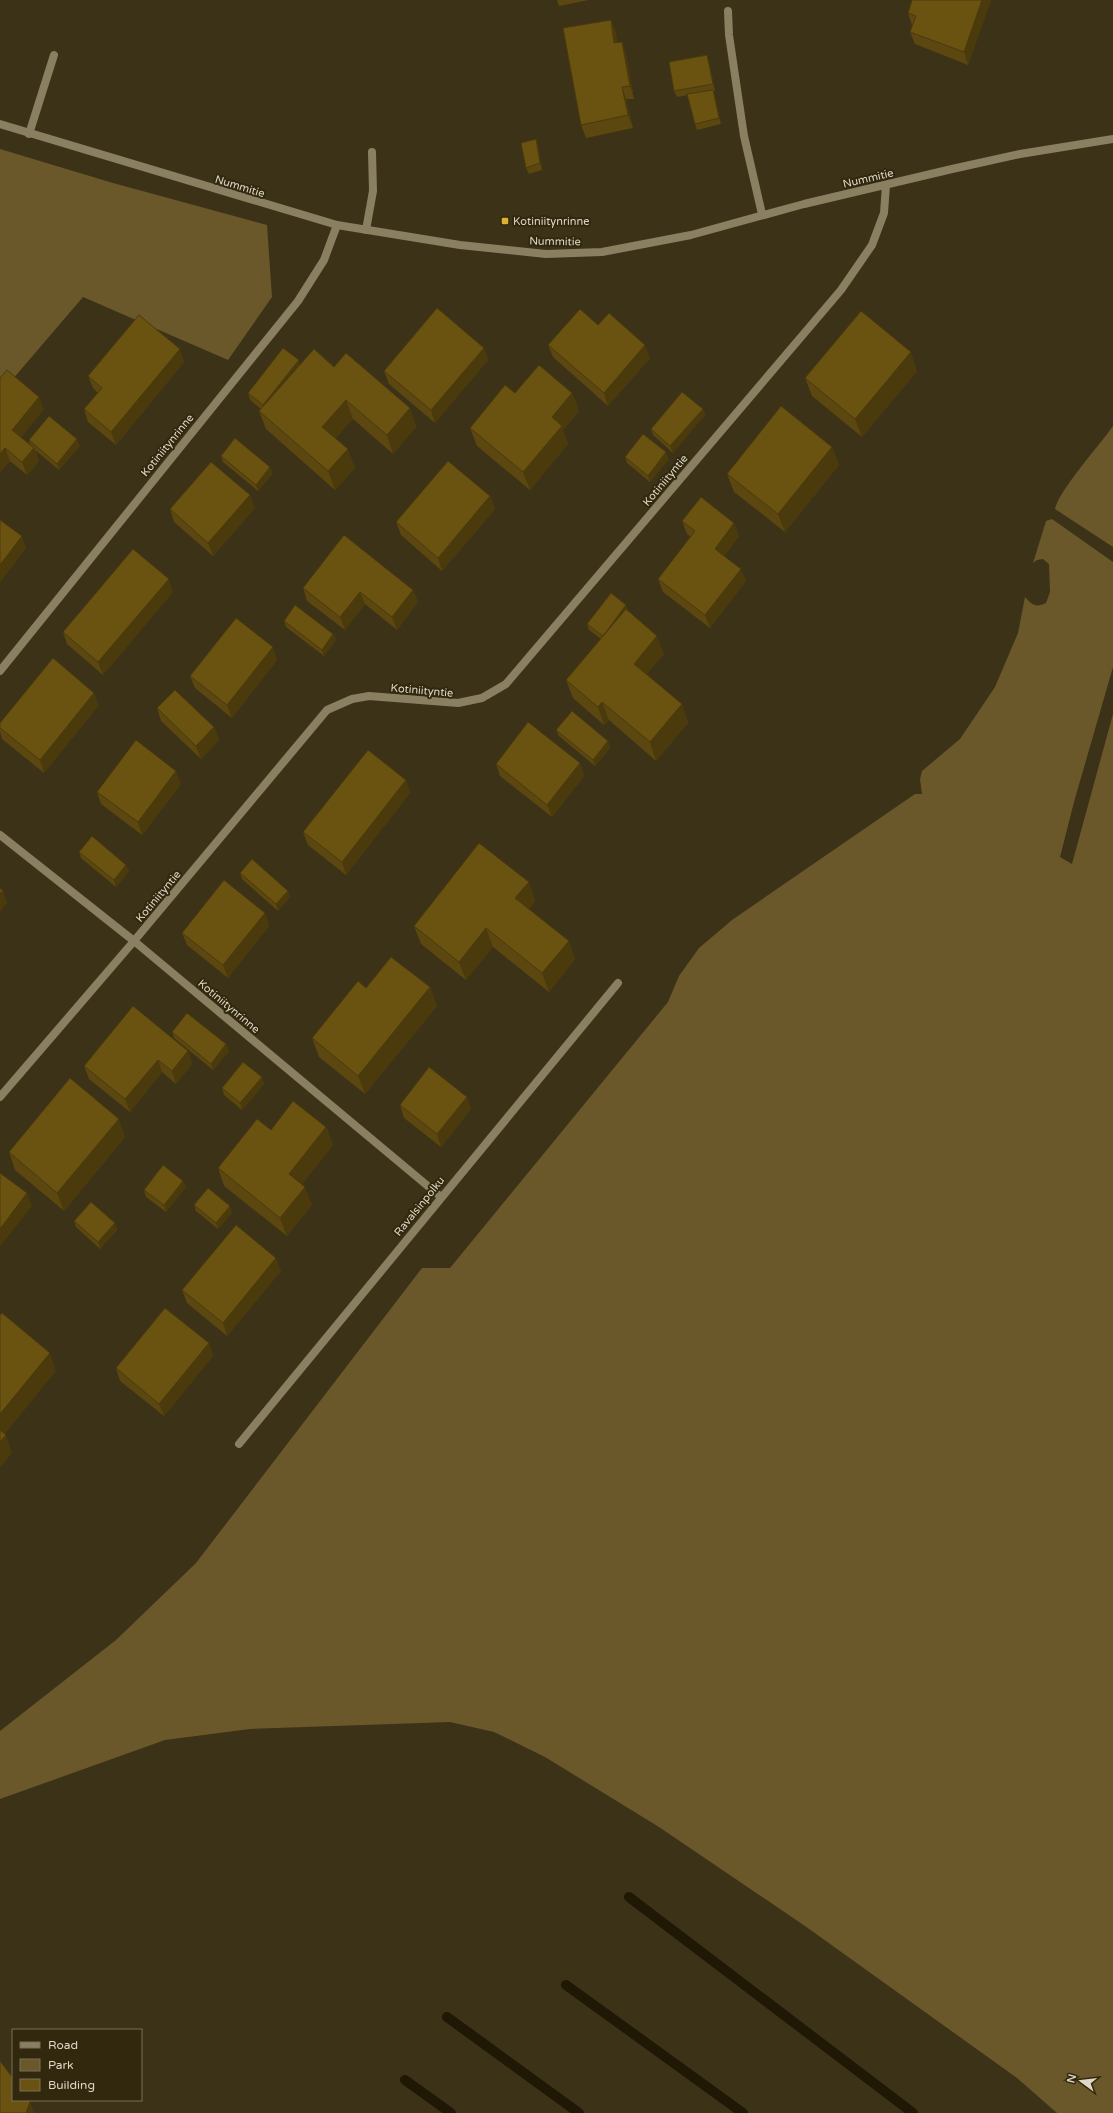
<svg xmlns="http://www.w3.org/2000/svg" width="1113" height="2113" font-family="'Varela Round',sans-serif">
	<rect width="100%" height="100%" fill="#3c3218"/>
	<path fill="#6a582a" d="M0 149 113 183 267 225 272 297 228 360 83 297 0 394Z
		M1113 426V547L1055 509C1059 490 1100 445 1113 426Z
		M1052 519 1113 562V667L1074 802 1060 857 1072 864 1113 714V2113H1057L1017 2078 805 1926 659 1827 545 1757 494 1732 450 1722 250 1729 165 1740 0 1799V1731L116 1640 196 1563 422 1268H450L668 1002 679 976 699 948 732 920 915 794H922L920 779 922 771 960 739 995 687 1018 633 1025 597C1032 605 1036 608 1046 603L1050 592 1049 564 1043 559 1037 560 1033 563 1046 521Z"/>
	<g fill="none" stroke-linecap="round" stroke-linejoin="round">
		<path stroke="#1f1805" stroke-width="10" d="M629 1897 913 2113
			M566 1985 743 2113
			M447 2017 579 2113
			M405 2080 451 2113"/>
		<path stroke="#8b7f62" stroke-width="8" d="M728 11 729 35 744 136 762 214
			M29 134 54 55
			M366 230 373 191 372 152"/>
		<path stroke="#8b7f62" stroke-width="8" d="M0 671 298 301 324 260 337 225
			M0 835 134 941 441 1197
			M0 1097 134 941 327 710 352 699 369 696 458 703 482 698 506 684 841 290 872 245 884 213 886 185
			M239 1444 618 983"/>
		<path stroke="#8b7f62" stroke-width="8" d="M0 124 337 225 460 245 546 254 602 252 691 235 804 204 952 169 1020 154 1113 139"/>
	</g>
	<path fill="#5b470f" d="M557 0H589L559 6Z
		M991 0 968 65 915 44 910 32 912 25 908 13Z
		M611 20 616 32 617 43 622 42 626 55 634 99H626L633 128 586 138 581 125Z
		M709 62 715 91H713L715 96 721 124 697 130 695 124 688 95 677 97 674 91Z
		M536 139 538 145 542 170 529 174 526 168Z
		M598 325 650 358 608 406 553 357 548 345Z
		M484 348 488 360 435 423 389 384 384 371Z
		M184 362 116 445 88 422 84 409 98 393 93 388 88 376Z
		M300 365 334 367 410 408 416 427 393 454 353 419 335 438 355 468 335 490 266 429 259 411 261 409 250 400 248 393Z
		M917 371 862 437 812 396 805 378Z
		M0 378 44 409 21 437 30 445 29 440 80 446 59 470 35 450 39 461 27 475 10 461 0 472Z
		M572 393 579 411 563 430 568 444 530 490 477 446 470 428Z
		M703 409 705 415 673 453 653 435 651 429Z
		M832 447 839 465 785 532 734 492 727 474Z
		M221 456 273 473 258 491 223 462Z
		M625 457 669 459 650 482 627 463Z
		M490 496 495 509 442 571 401 535 396 522Z
		M255 508 213 556 174 522 170 509Z
		M682 521 734 523 739 536 724 556 746 581 710 628 663 592 658 579 691 537 687 534Z
		M303 588 413 590 418 602 397 630 365 604 345 630 307 601Z
		M173 592 103 675 67 644 63 632Z
		M628 611 664 654 646 674 682 704 688 723 656 761 609 720 604 725 573 698 566 680 601 639 589 630 587 624Z
		M284 621 333 634 336 640 324 656 286 627Z
		M277 660 232 718 195 688 190 676Z
		M99 705 44 773 2 739 0 732V723Z
		M157 708 214 727 219 740 201 759 161 721Z
		M556 730 608 741 610 748 595 766 559 736Z
		M580 763 584 776 552 817 500 776 496 764Z
		M406 780 410 793 346 875 308 845 303 832Z
		M181 784 142 835 101 804 97 792Z
		M79 852 129 871 116 887 81 858Z
		M240 873 288 891 290 897 278 911 242 879Z
		M529 882 535 901 529 909 575 959 549 992 493 947 466 980 421 944 414 926Z
		M265 913 269 926 228 978 187 945 182 933Z
		M430 987 437 1006 365 1094 319 1057 312 1038 366 988Z
		M172 1032 226 1044 229 1051 213 1070 174 1038Z
		M188 1051 192 1064 176 1084 162 1072 130 1112 89 1079 84 1066Z
		M262 1077 264 1084 242 1110 224 1095 222 1088Z
		M400 1105 471 1109 441 1147 404 1118Z
		M326 1127 333 1145 302 1184 312 1205 287 1236 224 1186 218 1168 271 1130Z
		M125 1137 64 1211 15 1170 9 1152Z
		M186 1187 166 1212 146 1197 144 1190Z
		M194 1205 232 1213 218 1229 196 1211Z
		M74 1221 115 1223 117 1230 100 1249 76 1227Z
		M281 1271 227 1336 187 1303 182 1290Z
		M209 1343 213 1356 164 1416 120 1381 116 1368Z"/>
	<path fill="#4a3a0c" d="M982 0H991L968 65 964 52Z
		M611 20 616 32 619 55 614 43Z
		M622 42 626 55 634 99 630 86Z
		M707 55 709 62 715 91 713 84Z
		M622 87 626 99 633 128 628 115Z
		M713 90 715 96 721 124 719 118Z
		M536 139 538 145 542 170 540 163Z
		M645 345 650 358 608 406 604 393Z
		M484 348 488 360 435 423 431 410Z
		M180 349 184 362 116 445 111 432Z
		M911 352 917 371 862 437 855 419Z
		M299 360 301 367 265 412 263 405Z
		M572 393 579 411 563 430 568 444 530 490 523 472 552 417Z
		M39 397 44 409 17 443 12 430Z
		M346 400 353 419 329 446 322 427Z
		M410 408 416 427 393 454 387 435Z
		M703 409 705 415 673 453 670 446Z
		M77 439 80 446 59 470 57 464Z
		M832 447 839 465 785 532 778 514Z
		M5 448 10 461 0 472V454Z
		M34 448 39 461 27 475 22 462Z
		M348 449 355 468 335 490 328 471Z
		M666 452 669 459 650 482 648 476Z
		M270 467 273 473 258 491 256 485Z
		M250 495 255 508 213 556 208 543Z
		M490 496 495 509 442 571 438 558Z
		M734 523 739 536 720 561 715 549Z
		M22 536 26 548 0 583V565Z
		M741 569 746 581 710 628 705 615Z
		M169 579 173 592 103 675 98 662Z
		M413 590 418 602 397 630 392 617Z
		M360 592 365 604 345 630 340 617Z
		M626 605 629 612 605 643 603 636Z
		M333 634 336 640 324 656 322 650Z
		M657 636 664 654 640 682 634 664Z
		M273 647 277 660 232 718 227 705Z
		M94 693 99 705 44 773 40 760Z
		M602 702 609 720 604 725 598 707Z
		M682 704 688 723 656 761 650 742Z
		M214 727 219 740 201 759 196 746Z
		M608 741 610 748 595 766 593 760Z
		M580 763 584 776 552 817 547 805Z
		M176 771 181 784 142 835 138 822Z
		M406 780 410 793 346 875 342 862Z
		M126 865 129 871 116 887 114 880Z
		M529 882 535 901 522 917 515 898Z
		M3 891 7 903 0 912V894Z
		M288 891 290 897 278 911 276 904Z
		M265 913 269 926 228 978 223 965Z
		M486 928 493 947 466 980 459 962Z
		M569 941 575 959 549 992 542 973Z
		M430 987 437 1006 365 1094 358 1076Z
		M226 1044 229 1051 213 1070 211 1064Z
		M188 1051 192 1064 176 1084 172 1071Z
		M158 1060 162 1072 130 1112 125 1099Z
		M262 1077 264 1084 242 1110 240 1103Z
		M467 1097 471 1109 441 1147 437 1134Z
		M119 1119 125 1137 64 1211 57 1193Z
		M326 1127 333 1145 296 1192 289 1174Z
		M183 1181 186 1187 166 1212 164 1205Z
		M305 1187 312 1205 287 1236 280 1218Z
		M27 1193 32 1206 0 1247V1229Z
		M230 1206 232 1213 218 1229 216 1223Z
		M115 1223 117 1230 100 1249 98 1242Z
		M276 1258 281 1271 227 1336 223 1323Z
		M209 1343 213 1356 164 1416 159 1404Z
		M50 1353 56 1371 0 1440V1414Z
		M6 1435 12 1453 0 1468V1442Z
		M30 2102 34 2113H26Z"/>
	<path fill="#6a5311" stroke="#4a3a0c" d="M912 0H982L964 52 910 32 916 16 908 13Z
		M611 20 614 43 622 42 630 86 622 87 628 115 581 125 563 28Z
		M707 55 713 84 674 91 669 62Z
		M713 90 719 118 695 124 687 94Z
		M536 139 540 163 526 168 521 143Z
		M437 308 484 348 431 410 384 371Z
		M580 309 598 325 609 313 645 345 604 393 548 345Z
		M861 311 911 352 855 419 805 378Z
		M139 315 180 349 111 432 84 409 102 388 88 376Z
		M283 348 299 360 263 405 248 393Z
		M314 349 334 367 346 353 410 408 387 435 346 400 322 427 348 449 328 471 259 411Z
		M539 365 572 393 552 417 562 426 523 472 470 428 505 385 515 393Z
		M7 370 39 397 12 430 34 448 22 462 5 448 0 454V378Z
		M682 392 703 409 670 446 651 429Z
		M781 406 832 447 778 514 727 474Z
		M49 416 77 439 57 464 29 440Z
		M643 434 666 452 648 476 625 457Z
		M235 438 270 467 256 485 221 456Z
		M448 461 490 496 438 558 396 522Z
		M211 462 250 495 208 543 170 509Z
		M701 497 734 523 715 549 741 569 705 615 658 579 695 531 682 521Z
		M0 520 22 536 0 565Z
		M344 535 413 590 392 617 360 592 340 617 303 588Z
		M133 549 169 579 98 662 63 632Z
		M611 593 626 605 603 636 587 624Z
		M295 605 333 634 322 650 284 621Z
		M626 609 657 636 634 664 682 704 650 742 602 702 598 707 566 680Z
		M236 618 273 647 227 705 190 676Z
		M53 658 94 693 40 760 0 728V723Z
		M175 690 214 727 196 746 157 708Z
		M572 711 608 741 593 760 556 730Z
		M528 722 580 763 547 805 496 764Z
		M136 740 176 771 138 822 97 792Z
		M368 750 406 780 342 862 303 832Z
		M92 836 126 865 114 880 79 852Z
		M479 843 529 882 515 898 569 941 542 973 486 928 459 962 414 926Z
		M252 859 288 891 276 904 240 873Z
		M224 880 265 913 223 965 182 933Z
		M0 888 3 891 0 894Z
		M391 957 430 987 358 1076 312 1038 358 981 366 988Z
		M133 1006 188 1051 172 1071 158 1060 125 1099 84 1066Z
		M187 1013 226 1044 211 1064 172 1032Z
		M243 1062 262 1077 240 1103 222 1088Z
		M429 1067 467 1097 437 1134 400 1105Z
		M70 1078 119 1119 57 1193 9 1152Z
		M293 1101 326 1127 289 1174 305 1187 280 1218 218 1168 257 1119 271 1130Z
		M163 1165 183 1181 164 1205 144 1190Z
		M0 1173 27 1193 0 1229Z
		M208 1188 230 1206 216 1223 194 1205Z
		M91 1202 115 1223 98 1242 74 1221Z
		M236 1225 276 1258 223 1323 182 1290Z
		M165 1308 209 1343 159 1404 116 1368Z
		M2 1313 50 1353 0 1414V1315Z
		M0 1430 6 1435 0 1442Z
		M0 2061 13 2078V2100H29L30 2102 26 2113H0Z"/>
	<rect fill="#deb133" stroke="#32280d" stroke-width="1.5" x="501" y="217" width="8" height="8" rx="2"/>
	<g text-anchor="middle" stroke-width="4" stroke-linejoin="round" paint-order="stroke">
		<g font-size="11" fill="#ded7c8" stroke="#32280d">
			<text transform="translate(868 178) rotate(-13)" y="4">Nummitie</text>
			<text transform="translate(240 186) rotate(17)" y="4">Nummitie</text>
			<text transform="translate(555 241) rotate(1)" y="4">Nummitie</text>
			<text transform="translate(167 445) rotate(-51)" y="4">Kotiniitynrinne</text>
			<text transform="translate(665 480) rotate(-50)" y="4">Kotiniityntie</text>
			<text transform="translate(422 690) rotate(5)" y="4">Kotiniityntie</text>
			<text transform="translate(158 896) rotate(-50)" y="4">Kotiniityntie</text>
			<text transform="translate(229 1006) rotate(40)" y="4">Kotiniitynrinne</text>
			<text transform="translate(419 1206) rotate(-51)" y="4">Ravalsinpolku</text>
		</g>
		<g font-size="11" fill="#ded7c8" stroke="#32280d" text-anchor="start">
			<text x="513" y="225">Kotiniitynrinne</text>
		</g>
	</g>
	<rect x="12" y="2029" width="130" height="72" fill="#32280d" stroke="#776e58"/>
	<rect x="20" y="2042" width="20" height="6" fill="#8b7f62" stroke="#776e58"/>
	<text x="48" y="2049" font-size="12" fill="#ded7c8">Road</text>
	<rect x="20" y="2059" width="20" height="12" fill="#6a582a" stroke="#776e58"/>
	<text x="48" y="2069" font-size="12" fill="#ded7c8">Park</text>
	<rect x="20" y="2079" width="20" height="12" fill="#6a5311" stroke="#776e58"/>
	<text x="48" y="2089" font-size="12" fill="#ded7c8">Building</text>
	<g transform="translate(1081 2081) rotate(285)" stroke="#32280d" stroke-width="3" paint-order="stroke">
	<path d="M0-3L7 15L0 10L-7 15Z" fill="#ded7c8"/>
	<text y="-6" font-size="11" font-weight="bold" text-anchor="middle" fill="#ded7c8">N</text>
	</g>
</svg>
